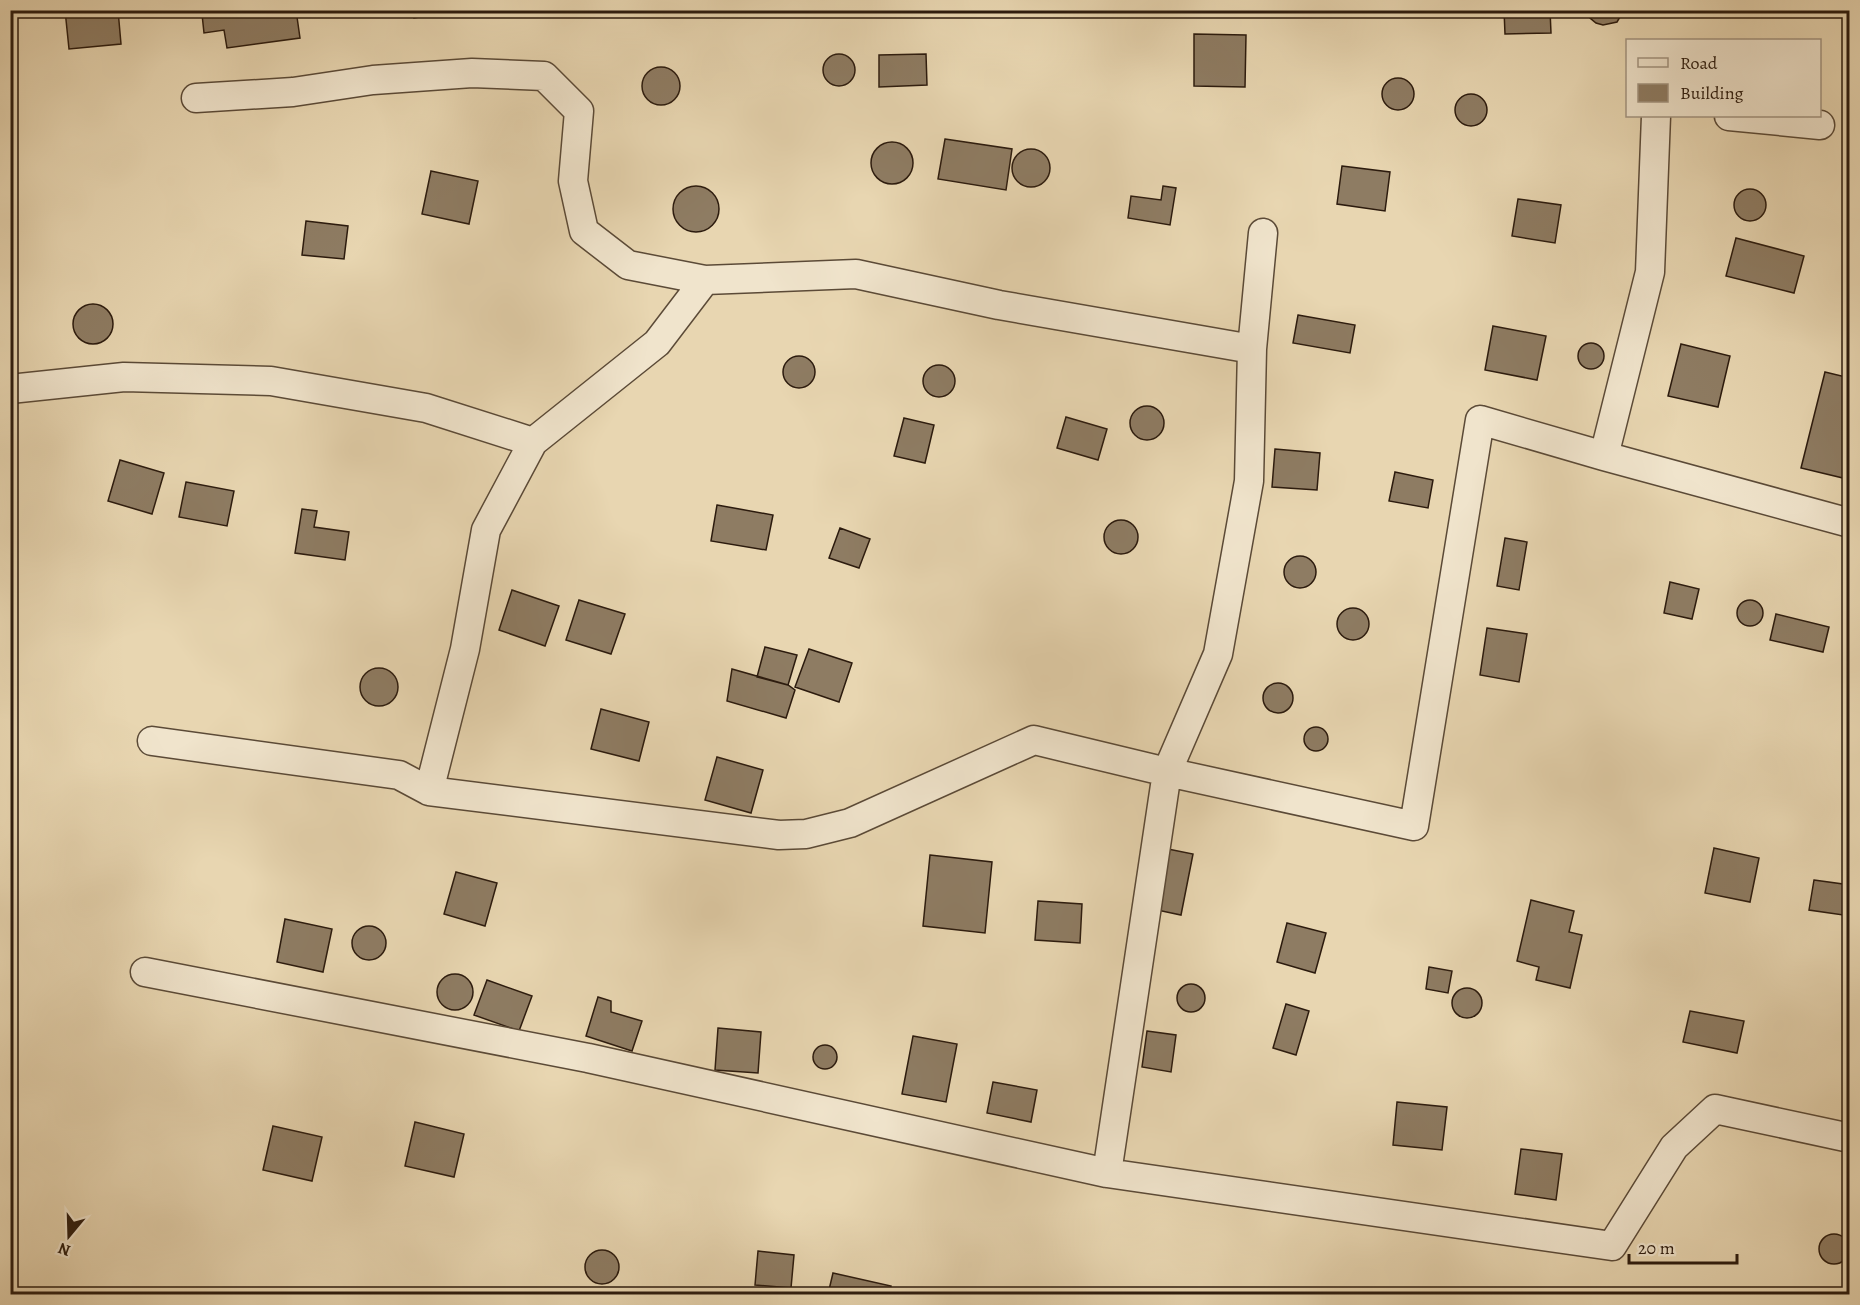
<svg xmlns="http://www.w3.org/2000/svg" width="1860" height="1305" font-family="Alegreya,serif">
	<rect width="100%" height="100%" fill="#e8d6b1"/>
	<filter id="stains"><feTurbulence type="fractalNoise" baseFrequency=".00333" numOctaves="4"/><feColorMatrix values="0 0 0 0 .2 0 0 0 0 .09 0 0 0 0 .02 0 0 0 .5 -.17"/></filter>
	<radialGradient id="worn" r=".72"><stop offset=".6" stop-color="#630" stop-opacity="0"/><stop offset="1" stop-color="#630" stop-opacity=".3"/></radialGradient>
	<path fill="#8e7c63" stroke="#2c1b0e" stroke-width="1.5" d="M65 10H118L121 44 69 49Z
		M219 10H296L300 38 227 48 224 30 204 33 202 14Z
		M413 10H464L414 18Z
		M1504 10H1550L1551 33 1505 34Z
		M1588 10H1624L1617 22 1603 25 1596 23 1590 18Z
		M1194 34 1246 35 1245 87 1194 86Z
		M823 70a16 16 0 1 1 32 0a16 16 0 1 1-32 0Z
		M926 54 927 85 879 87V55Z
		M642 86a19 19 0 1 1 38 0a19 19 0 1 1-38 0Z
		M1382 94a16 16 0 1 1 32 0a16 16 0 1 1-32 0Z
		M1455 110a16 16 0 1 1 32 0a16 16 0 1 1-32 0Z
		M945 139 1012 149 1006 190 938 179Z
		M871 163a21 21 0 1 1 42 0a21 21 0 1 1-42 0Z
		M1012 168a19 19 0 1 1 38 0a19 19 0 1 1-38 0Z
		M1342 166 1390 172 1385 211 1337 204Z
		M431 171 478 181 469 224 422 214Z
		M673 209a23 23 0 1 1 46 0a23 23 0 1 1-46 0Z
		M1163 186 1176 188 1170 225 1128 218 1131 196 1161 200Z
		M1734 205a16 16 0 1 1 32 0a16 16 0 1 1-32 0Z
		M1518 199 1561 205 1555 243 1512 236Z
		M306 221 348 226 344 259 302 255Z
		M1736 238 1804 256 1794 293 1726 276Z
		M73 324a20 20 0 1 1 40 0a20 20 0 1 1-40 0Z
		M1298 315 1355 325 1350 353 1293 343Z
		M1493 326 1546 336 1537 380 1485 370Z
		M1578 356a13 13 0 1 1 26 0a13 13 0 1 1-26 0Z
		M1681 344 1730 356 1718 407 1668 396Z
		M1850 344V362L1846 354Z
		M783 372a16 16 0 1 1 32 0a16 16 0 1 1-32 0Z
		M923 381a16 16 0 1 1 32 0a16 16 0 1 1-32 0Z
		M1825 372 1850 378V405L1846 417 1850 418V453L1843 478 1801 468Z
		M1130 423a17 17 0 1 1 34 0a17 17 0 1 1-34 0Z
		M1066 417 1107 429 1098 460 1057 448Z
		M904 418 934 425 925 463 894 456Z
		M1275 449 1320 453 1317 490 1272 487Z
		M120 460 164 473 152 514 108 501Z
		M1395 472 1433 480 1428 508 1389 501Z
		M186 482 234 491 227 526 179 517Z
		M717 505 773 515 766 550 711 541Z
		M302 509 317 511 314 527 349 532 345 560 295 553Z
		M1104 537a17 17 0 1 1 34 0a17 17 0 1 1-34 0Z
		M840 528 870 539 859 568 829 558Z
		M1505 538 1527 542 1519 590 1497 586Z
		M1284 572a16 16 0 1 1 32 0a16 16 0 1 1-32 0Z
		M1670 582 1699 589 1692 619 1664 613Z
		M512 590 559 606 545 646 499 630Z
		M1737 613a13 13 0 1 1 26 0a13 13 0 1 1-26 0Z
		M579 600 625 614 611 654 566 640Z
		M1337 624a16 16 0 1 1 32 0a16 16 0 1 1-32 0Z
		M1776 614 1829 627 1823 652 1770 640Z
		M1487 628 1527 634 1519 682 1480 675Z
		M765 647 797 655 788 685 757 677Z
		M809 649 852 663 839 702 795 687Z
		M360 687a19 19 0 1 1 38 0a19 19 0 1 1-38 0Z
		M732 669 788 685 795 690 786 718 727 701Z
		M1263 698a15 15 0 1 1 30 0a15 15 0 1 1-30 0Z
		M601 709 649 722 639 761 591 749Z
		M1304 739a12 12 0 1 1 24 0a12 12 0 1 1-24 0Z
		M717 757 763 770 751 813 705 800Z
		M1714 848 1759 858 1750 902 1705 893Z
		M1168 849 1193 854 1181 915 1157 910Z
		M930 855 992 862 985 933 923 926Z
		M456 872 497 883 485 926 444 914Z
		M1814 880 1850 885V916L1809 910Z
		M1531 900 1574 911 1569 932 1582 935 1570 988 1536 980 1539 967 1517 961Z
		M1038 901 1082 904 1080 943 1035 940Z
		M285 919 332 929 323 972 277 962Z
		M1287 923 1326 933 1315 973 1277 962Z
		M352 943a17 17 0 1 1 34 0a17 17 0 1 1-34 0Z
		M1429 967 1452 971 1448 993 1426 989Z
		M437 992a18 18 0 1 1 36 0a18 18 0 1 1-36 0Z
		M487 980 532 996 519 1031 474 1015Z
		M1177 998a14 14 0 1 1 28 0a14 14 0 1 1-28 0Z
		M1452 1003a15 15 0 1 1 30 0a15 15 0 1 1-30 0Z
		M598 997 611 1001V1012L642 1021 632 1051 586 1036Z
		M1286 1004 1309 1011 1296 1055 1273 1048Z
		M1690 1011 1744 1021 1737 1053 1683 1042Z
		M718 1028 761 1032 758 1073 715 1070Z
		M1147 1031 1176 1035 1171 1072 1142 1067Z
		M913 1036 957 1044 946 1102 902 1094Z
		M813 1057a12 12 0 1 1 24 0a12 12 0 1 1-24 0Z
		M993 1082 1037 1090 1031 1122 987 1113Z
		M1397 1102 1447 1107 1442 1150 1393 1145Z
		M415 1122 464 1134 454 1177 405 1166Z
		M273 1126 322 1137 312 1181 263 1170Z
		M1521 1149 1562 1154 1556 1200 1515 1194Z
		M1819 1249a15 15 0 1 1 30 0a15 15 0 1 1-30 0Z
		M585 1267a17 17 0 1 1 34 0a17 17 0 1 1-34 0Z
		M758 1251 794 1255 791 1288 755 1285Z
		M833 1273 891 1286 889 1294H828Z"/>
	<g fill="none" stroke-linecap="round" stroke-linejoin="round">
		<g stroke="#5b4a37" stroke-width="31">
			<path id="minor" d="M196 98 293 92 373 80 472 73 544 76 579 111 573 181 584 231 628 265 705 280
				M1729 116 1820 125
				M10 389 124 377 271 381 426 408 533 442 486 530 465 649 429 791
				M533 442 657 343 705 280 856 274 999 305 1252 349
				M1604 456 1650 272 1656 116
				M152 741 399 775 429 791 779 835 806 834 850 823 1034 740 1167 772 1414 826 1480 420 1604 456 1850 523
				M145 972 588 1058 1107 1173 1612 1246 1674 1147 1715 1109 1850 1138
				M1107 1173 1167 772 1218 654 1249 481 1252 349 1263 233"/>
		</g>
		<use href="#minor" stroke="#f0e4cc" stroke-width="28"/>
	</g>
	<rect width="1860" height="1305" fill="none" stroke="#e8d6b1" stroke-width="36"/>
	<rect x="12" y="12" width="1836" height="1281" fill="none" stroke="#2c1b0e" stroke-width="3"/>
	<rect x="18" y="18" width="1824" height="1269" fill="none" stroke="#2c1b0e" stroke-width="1.5"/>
	<rect x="1626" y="39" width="195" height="78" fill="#f0e4cc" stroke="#a29480" stroke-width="1.5"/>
	<rect x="1638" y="58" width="30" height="9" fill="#f0e4cc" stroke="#a29480" stroke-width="1.5"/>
	<text x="1680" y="69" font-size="18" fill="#2c1b0e">Road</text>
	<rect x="1638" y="84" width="30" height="18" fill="#8e7c63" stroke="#a29480" stroke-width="1.5"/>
	<text x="1680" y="99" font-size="18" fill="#2c1b0e">Building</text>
	<g transform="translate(69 1236) rotate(199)" stroke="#f0e4cc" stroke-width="4.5" paint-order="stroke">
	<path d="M0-4.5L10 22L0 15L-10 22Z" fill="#2c1b0e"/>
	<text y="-9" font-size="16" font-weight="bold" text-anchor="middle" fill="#2c1b0e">N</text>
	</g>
	<path d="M1629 1254v9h108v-9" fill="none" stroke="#2c1b0e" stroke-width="3"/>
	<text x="1638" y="1254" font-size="18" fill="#2c1b0e" stroke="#f0e4cc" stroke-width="4.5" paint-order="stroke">20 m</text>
	<rect width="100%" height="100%" filter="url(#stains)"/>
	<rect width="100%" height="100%" fill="url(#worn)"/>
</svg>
